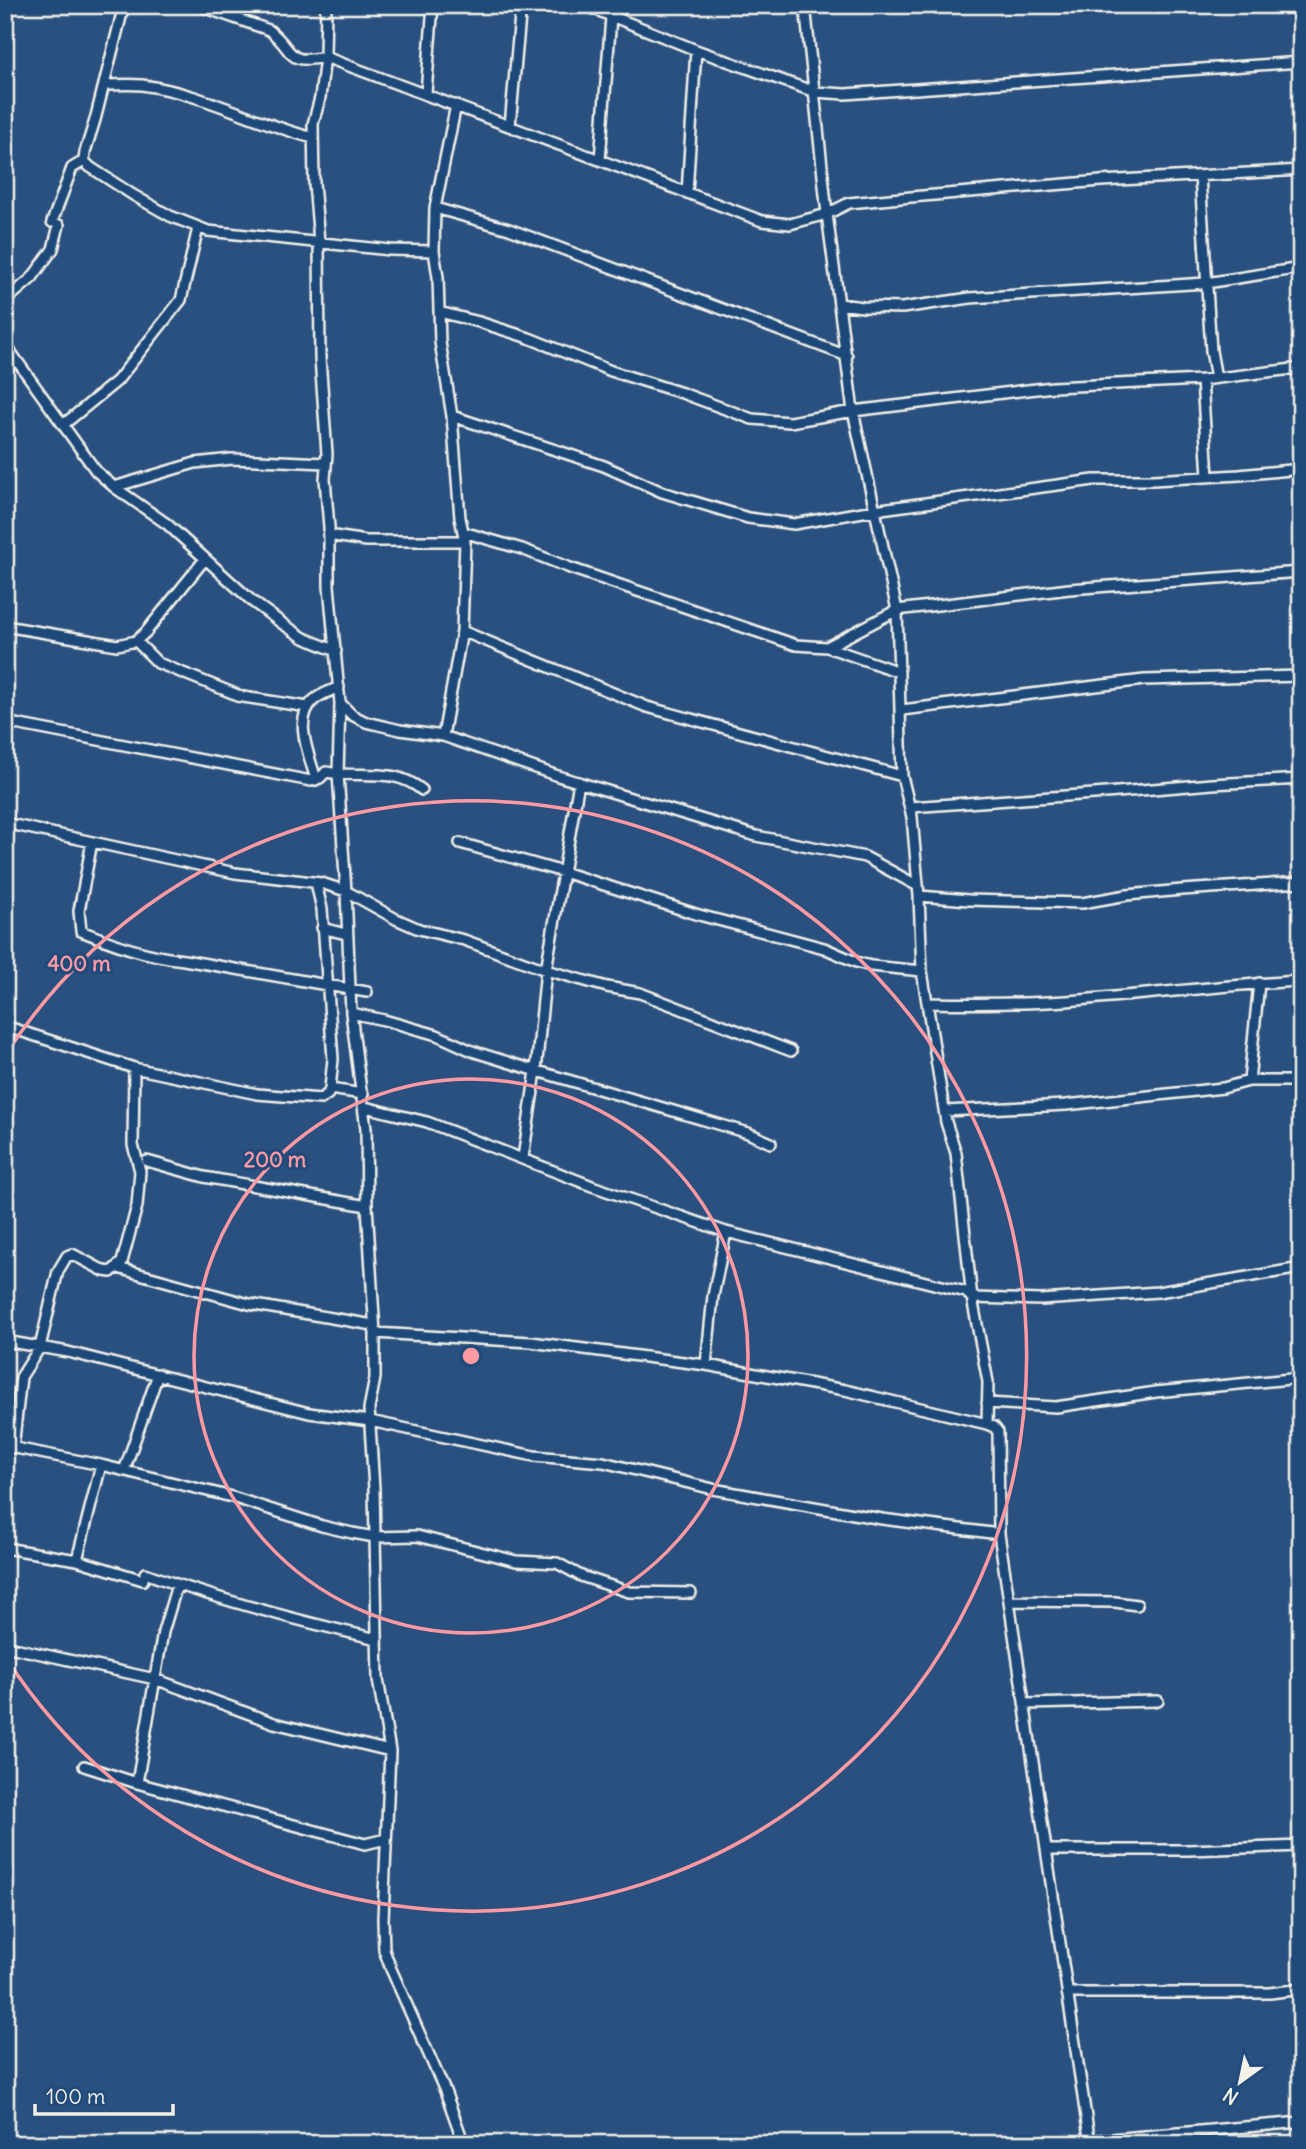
<svg xmlns="http://www.w3.org/2000/svg" width="1306" height="2149" font-family="Delius,sans-serif">
	<rect width="100%" height="100%" fill="#2a5080"/>
	<filter id="ink" filterUnits="userSpaceOnUse"><feTurbulence type="fractalNoise" baseFrequency=".0143" numOctaves="2"/><feDisplacementMap in="SourceGraphic" scale="14" xChannelSelector="R" yChannelSelector="G"/><feConvolveMatrix kernelMatrix="1 2 1 2 8 2 1 2 1" color-interpolation-filters="sRGB"/></filter>
	<g filter="url(#ink)">
		<g fill="none" stroke-linecap="round" stroke-linejoin="round">
			<g stroke="#f4f1e8" stroke-width="14">
				<path id="minor" d="M124 5 95 120 85 152 84 161 90 167 133 195 170 216 208 231 390 250 434 251
					M197 5 269 30C296 51 284 65 325 57L762 221 790 224 827 214 849 203 911 197 1101 181 1301 170
					M326 5 325 57 320 98 313 124 314 183 319 242 320 358 327 454 325 479 329 527V586L340 703 338 774 346 891 351 1013 366 1129 367 1206 375 1333V1378L369 1409 374 1489 378 1679 390 1751 383 1919 384 1950 391 1969 445 2091 464 2144
					M584 5 696 50 815 92 845 94 1301 62
					M805 5 827 214 853 411 897 610 902 776 912 817 919 896 922 971 946 1122 956 1153 972 1298 988 1382 987 1424
					M104 85C116 85 129 84 142 85 202 93 256 123 313 138
					M426 93 433 5
					M456 105 435 208 509 229 847 356
					M510 126 521 5
					M600 160 611 17
					M1200 176 1211 351 1216 378
					M687 193 696 50
					M435 208 434 251 438 277 440 342 452 416 460 518 465 541 462 631 443 736
					M52 222 72 168 84 161
					M5 301 32 278 53 249 59 225
					M839 304 863 307 902 308 970 298 1206 283 1301 268
					M439 312 479 322 529 338 611 371 682 393 752 419 790 422 853 411 1053 387 1202 380 1301 368
					M5 344 96 471 114 487 167 524 253 602 283 624 304 638 336 651
					M1202 380 1208 477
					M452 416 604 466 662 492 748 518 794 524 874 510 1094 480H1153L1239 475 1301 469
					M63 425 117 381 181 300 198 228
					M114 487 195 463 232 459 326 463
					M463 532 522 549 570 568 796 645 827 647 899 672
					M328 535 366 541H465
					M5 626 117 645 136 641 146 632 205 559
					M462 631 647 707 902 776
					M136 641 158 663 240 696
					M827 647 897 610 1069 589 1301 572
					M237 696 308 707
					M340 703 352 715 366 722 400 730 443 736 558 776 756 836 865 857 918 886
					M902 710 1144 680 1301 676
					M5 722 311 781 320 778 326 772C360 779 393 766 422 790
					M316 780C310 756 292 720 314 700 321 694 331 691 339 687
					M910 807 1094 794 1212 784 1301 779
					M5 823 235 873 321 883 346 891 396 919 419 929 464 940 546 970 607 987 640 993 791 1051
					M92 842 79 911 81 931C117 945 145 956 184 960L367 992
					M460 843 563 872 699 915 824 948 856 962 871 966 922 971
					M919 896 969 900 1082 903 1127 895 1182 890 1301 882
					M322 928 346 934
					M1259 983 1249 1081H1301
					M927 1003C973 1004 1019 1004 1066 1001 1144 995 1222 985 1301 981
					M351 1013 384 1020 437 1035 472 1051 517 1065 748 1133 771 1143
					M5 1026 134 1068
					M330 1089 363 1094
					M365 1107 427 1122 592 1186 726 1232 966 1292 972 1298 1041 1300 1158 1292 1301 1268
					M945 1111 1066 1105 1223 1088 1249 1081
					M523 1158 536 1071 546 970 579 782
					M147 1161 204 1177 367 1206
					M5 1341 68 1352 309 1413 370 1421 534 1456 603 1462 713 1489 882 1519 999 1534 998 1432 994 1427 987 1424 845 1390 706 1365 531 1342 375 1333 373 1325 249 1304 118 1268
					M706 1365 713 1296 726 1232
					M987 1403 1056 1407 1156 1392 1301 1378
					M5 1446 101 1465 232 1497 322 1526 352 1533 375 1537 417 1536 516 1561 557 1563 581 1576 629 1592 691 1593
					M13 1448 21 1377 40 1347 58 1271 67 1256 72 1254 104 1271 111 1272 122 1262 137 1206 140 1171 133 1145 134 1068 257 1094 321 1099 328 1094 330 1089 333 1059 322 909 316 883
					M124 1471 158 1374
					M999 1534 1090 2144
					M5 1548 77 1560 143 1580
					M77 1560 101 1465
					M145 1573C221 1601 299 1621 377 1639
					M1009 1601 1115 1602 1137 1605
					M5 1646 155 1679 274 1723 390 1751
					M1025 1704 1158 1701
					M84 1766 137 1783 365 1844 386 1839
					M137 1783 163 1632 177 1585
					M1047 1850H1188L1301 1846
					M1067 1993H1270L1301 1989
					M1089 2141 1301 2122"/>
			</g>
			<use href="#minor" stroke="#1f4a7a" stroke-width="9"/>
		</g>
	</g>
	<g fill="none" stroke="#ff9aa2" stroke-width="3.5">
		<circle cx="471" cy="1356" r="277"/>
		<path d="M6 1054A555 555 0 1 1 6 1658"/>
	</g>
	<circle cx="471" cy="1356" r="10" fill="#ff9aa2" stroke="#1f4a7a" stroke-width="3.5"/>
	<g font-size="21" text-anchor="middle" font-weight="bold" fill="#ff9aa2" stroke="#1f4a7a" stroke-width="6" stroke-linejoin="round" paint-order="stroke">
		<text x="79" y="971">400 m</text>
		<text x="275" y="1167">200 m</text>
	</g>
	<rect width="1306" height="2149" fill="none" stroke="#1f4a7a" stroke-width="28"/>
	<rect x="14" y="14" width="1278" height="2121" fill="none" stroke="#f4f1e8" stroke-width="2.5" filter="url(#ink)"/>
	<g transform="translate(1240 2082) rotate(213)" stroke="#1f4a7a" stroke-width="5" paint-order="stroke">
	<path d="M0-5L12 26L0 18L-12 26Z" fill="#f4f1e8"/>
	<text y="-10" font-size="19" font-weight="bold" text-anchor="middle" fill="#f4f1e8">N</text>
	</g>
	<path d="M35 2104v10h138v-10" fill="none" stroke="#f4f1e8" stroke-width="3.5"/>
	<text x="46" y="2104" font-size="21" fill="#f4f1e8" stroke="#1f4a7a" stroke-width="5" paint-order="stroke">100 m</text>
</svg>
